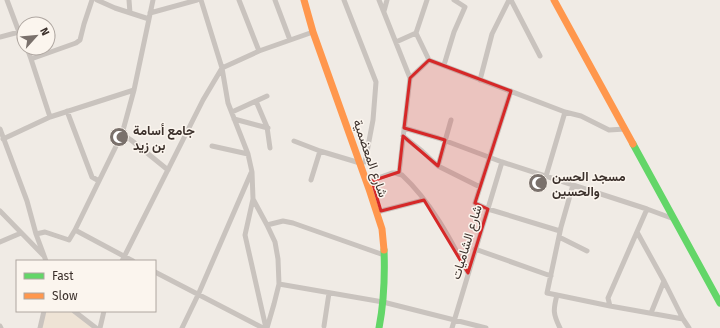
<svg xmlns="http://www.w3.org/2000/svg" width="720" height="328" font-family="'Fira Sans',Vazirmatn,sans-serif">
	<rect width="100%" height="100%" fill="#f0ebe5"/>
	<path fill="#eee3d5" d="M44 311H74L96 328H40Z"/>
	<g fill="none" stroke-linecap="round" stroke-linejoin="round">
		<path stroke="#c9c3be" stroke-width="5" d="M7 0 19 32
			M97 0 115 8 149 19
			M129 0 130 13
			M201 0 222 68 228 103 248 154 252 172 253 199 267 225 275 242 278 259 279 284 274 304 267 328
			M239 0 259 51
			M275 0 290 40
			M344 0 376 82 373 120 365 162
			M379 0 410 78
			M511 0 540 56
			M384 11 387 0
			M150 13 197 0
			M416 33 427 0
			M0 37 19 32 23 34 24 39
			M396 42 416 33 429 60 565 112 581 116 609 130 625 129
			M27 48 31 59
			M444 65 454 32 465 7 454 0
			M480 80 492 34 509 0
			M511 91 475 203 488 209 560 231
			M256 101 267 127 270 148
			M67 111 92 177 99 181
			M232 112 267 96
			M50 117 134 90
			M234 119 268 128
			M404 128 438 138 502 162 647 209 674 219
			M0 129 27 201 36 234 46 261
			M122 134 131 140 168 170
			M403 136 422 151 438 166 480 187
			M3 139 50 117 31 59 76 43 80 40 84 24 92 0
			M294 141 320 151 360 163
			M212 146 248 154
			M438 166 451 120
			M399 173 410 78 429 60
			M546 176 565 112
			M311 180 320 151
			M367 182 392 173H395L402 175C431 202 450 238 468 273
			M253 199 245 235 266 328
			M647 209 608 298 610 306 683 319 689 328
			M0 211 43 255
			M377 212 424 200
			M267 225 283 221 293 223 384 255
			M637 232 664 281 683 319
			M36 234 45 232 69 240 75 230
			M559 237 587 251
			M0 242 21 233
			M475 249 551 276
			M122 261 203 100 222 68 259 51 313 32
			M133 261 75 230 122 134 134 90 153 0
			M155 272 263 328
			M279 284 383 302 486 328
			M557 295 610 306
			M74 311 96 328
			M651 313 664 281
			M0 326 1 328
			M324 326 329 293
			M40 328 44 311
			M100 328 104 311
			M182 328 198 295 251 173
			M452 328 502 162
			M560 328C553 314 553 310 557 295L547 293 561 227 573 185"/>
		<path stroke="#63d668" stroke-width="7" d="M633 144 720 303
			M379 328C384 302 385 276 384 250"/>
		<path stroke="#ff974d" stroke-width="7" d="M304 0 313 32 369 189 382 229 384 250
			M554 0 633 144"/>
	</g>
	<path fill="#d62828" fill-opacity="0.2" stroke="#d62828" stroke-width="3" stroke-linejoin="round" d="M429 60 511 91 475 203 488 209 468 273 424 200 381 211 372 181 399 172 403 136 438 166 445 140 404 128 410 78Z"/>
	<defs>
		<g id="mosque-disc" transform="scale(1)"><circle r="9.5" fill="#7a716c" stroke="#fbf5ee"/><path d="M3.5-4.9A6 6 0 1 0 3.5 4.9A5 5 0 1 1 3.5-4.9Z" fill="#fff"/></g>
	</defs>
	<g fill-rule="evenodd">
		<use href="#mosque-disc" x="119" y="137"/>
		<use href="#mosque-disc" x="538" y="183"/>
	</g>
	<g text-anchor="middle" stroke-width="3" stroke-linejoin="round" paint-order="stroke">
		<g font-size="13" font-weight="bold" fill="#3b302b" stroke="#fbf5ee" text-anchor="start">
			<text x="133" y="135">جامع أسامة<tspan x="133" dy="15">بن زيد</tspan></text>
			<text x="552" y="181">مسجد الحسن<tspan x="552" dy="15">والحسين</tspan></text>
		</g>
		<g font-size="13" fill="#3b302b" stroke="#fbf5ee">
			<text transform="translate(371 158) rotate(71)" y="5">شارع المعضمية</text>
			<text transform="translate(466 242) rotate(-73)" y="5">شارع الشاميات</text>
		</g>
	</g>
	<rect x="16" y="260" width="140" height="52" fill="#fbf5ee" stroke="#aea6a0"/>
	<rect x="24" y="273" width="20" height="6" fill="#63d668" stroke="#aea6a0"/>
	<text x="52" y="280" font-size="12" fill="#3b302b">Fast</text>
	<rect x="24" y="293" width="20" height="6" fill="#ff974d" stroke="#aea6a0"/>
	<text x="52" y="300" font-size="12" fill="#3b302b">Slow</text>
	<g transform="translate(36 36) rotate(63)"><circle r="19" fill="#fbf5ee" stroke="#aea6a0"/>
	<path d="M0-3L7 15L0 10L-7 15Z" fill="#7a716c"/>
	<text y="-6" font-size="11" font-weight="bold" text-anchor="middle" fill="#3b302b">N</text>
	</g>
</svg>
